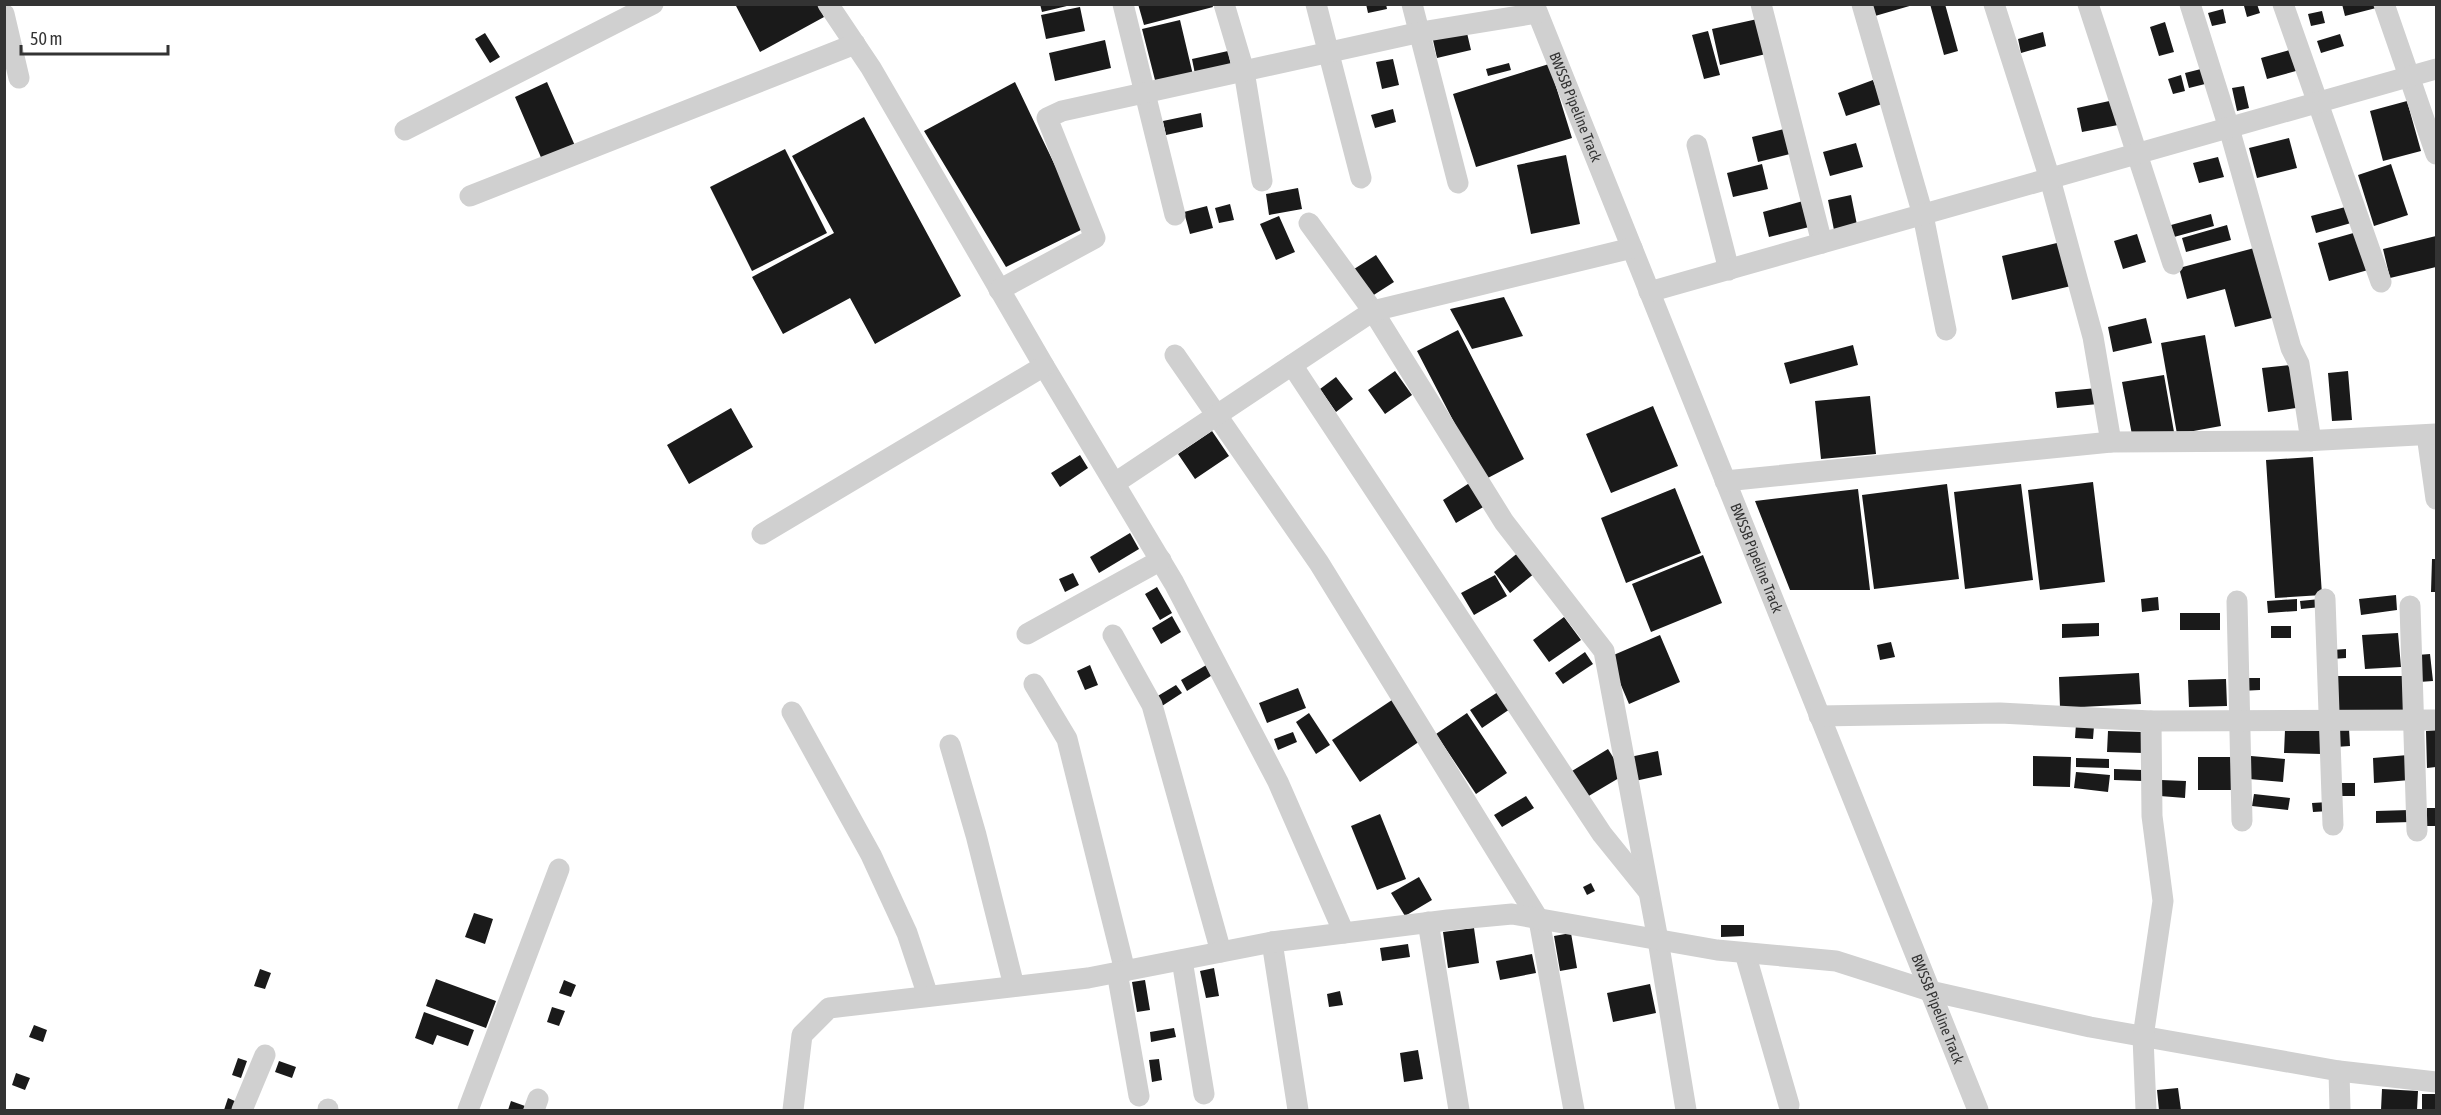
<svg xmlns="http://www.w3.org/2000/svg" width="2441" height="1115" font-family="'Asap Condensed',sans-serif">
	<rect width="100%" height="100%" fill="#fff"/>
	<path fill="#1a1a1a" d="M735 4H818L824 17 760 52Z
		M1040 4H1071V5L1042 12Z
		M1138 4H1212L1213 7 1144 25Z
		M1366 4H1386L1387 9 1368 13Z
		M1872 4H1913V5L1875 16Z
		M1930 4H1945L1958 51 1944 55Z
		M2257 4 2260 13 2247 17 2244 6Z
		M2342 4H2379L2380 7 2345 16Z
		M1080 7 1085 31 1046 39 1041 15Z
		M2223 9 2226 23 2212 26 2208 13Z
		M2322 11 2325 23 2311 26 2308 14Z
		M1762 18 1770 53 1720 65 1712 29Z
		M1180 20 1193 75 1156 84 1142 29Z
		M2165 22 2174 52 2159 56 2150 27Z
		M1708 31 1720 75 1704 79 1692 35Z
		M2043 32 2046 46 2021 53 2018 39Z
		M485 33 500 57 490 63 475 39Z
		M1467 33 1471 50 1437 58 1433 40Z
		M2340 34 2344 46 2321 53 2317 41Z
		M1105 40 1111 68 1055 81 1049 53Z
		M2297 48 2303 69 2267 79 2261 58Z
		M1228 51 1231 66 1195 74 1192 59Z
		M1393 59 1399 85 1382 89 1376 62Z
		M1509 63 1511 70 1488 76 1486 69Z
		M1549 64 1572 138 1476 167 1453 94Z
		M2205 68 2209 83 2189 88 2185 73Z
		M2181 75 2185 91 2173 94 2168 79Z
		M1873 80 1882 104 1846 116 1838 93Z
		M547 82 576 148 543 162 515 97Z
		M1015 82 1085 228 1006 267 924 131Z
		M2244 86 2249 108 2237 111 2232 88Z
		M2114 100 2118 125 2082 132 2077 108Z
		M2407 101 2421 151 2383 161 2370 111Z
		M1393 109 1396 122 1375 128 1371 115Z
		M1201 113 1203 127 1166 135 1163 121Z
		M864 117 961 296 875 344 850 298 783 334 752 277 834 233 792 156Z
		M1792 127 1798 152 1758 162 1752 137Z
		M2289 138 2297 168 2257 178 2249 148Z
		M1856 143 1863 167 1830 176 1823 152Z
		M785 149 827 233 752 271 710 187Z
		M1566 155 1580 224 1531 234 1517 165Z
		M2218 157 2224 177 2199 183 2193 163Z
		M1762 164 1768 189 1733 197 1727 173Z
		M2391 164 2408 215 2374 226 2358 175Z
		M1298 188 1302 209 1269 215 1266 194Z
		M1851 195 1857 225 1834 230 1828 200Z
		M1803 201 1809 227 1769 237 1763 212Z
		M1230 204 1234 220 1219 223 1215 208Z
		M2353 205 2358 221 2316 233 2311 216Z
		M1207 206 1213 228 1190 234 1184 212Z
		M2211 214 2214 226 2174 237 2171 225Z
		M1279 216 1295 252 1276 260 1260 224Z
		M2227 225 2231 240 2186 252 2182 238Z
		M2357 232 2368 270 2329 281 2318 243Z
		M2137 234 2146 262 2123 269 2114 241Z
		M2436 236V267L2390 278 2383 249Z
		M2061 242 2071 286 2012 300 2002 256Z
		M2258 247 2276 317 2235 327 2225 289 2187 299 2179 268Z
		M1376 255 1394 282 1369 298 1351 271Z
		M1504 297 1523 336 1472 349 1450 309Z
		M2146 318 2152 343 2113 352 2108 327Z
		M1458 330 1524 459 1484 480 1417 351Z
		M2205 335 2221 426 2177 434 2161 343Z
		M1853 345 1858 365 1790 384 1784 363Z
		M2290 365 2296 408 2268 412 2262 368Z
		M1395 371 1412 395 1385 414 1368 390Z
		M2348 371 2352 420 2332 421 2328 373Z
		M2164 375 2174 432 2133 440 2122 382Z
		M1336 377 1353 399 1336 412 1320 389Z
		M2097 388 2098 404 2057 408 2055 392Z
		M1870 396 1876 454 1821 459 1815 401Z
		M1653 406 1678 466 1611 493 1586 434Z
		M731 408 753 447 689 484 667 445Z
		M1212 431 1229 456 1195 479 1178 454Z
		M1080 455 1088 468 1060 487 1051 473Z
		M2313 457 2322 595 2275 598 2266 460Z
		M1471 482 1485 506 1456 523 1443 500Z
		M2093 482 2105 582 2040 590 2028 490Z
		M1947 484 1959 579 1874 589 1862 495Z
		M2021 484 2033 580 1965 589 1954 492Z
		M1675 488 1701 553 1626 583 1601 518Z
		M1858 489 1870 590H1790L1755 501Z
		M1130 533 1139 549 1099 573 1090 557Z
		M1519 552 1535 573 1510 593 1494 572Z
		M1703 555 1722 603 1651 632 1632 584Z
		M2432 559H2436V592H2431Z
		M1073 573 1079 585 1065 592 1059 579Z
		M1495 575 1507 596 1474 615 1461 593Z
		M1157 587 1172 613 1160 620 1145 594Z
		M2396 595 2397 610 2361 615 2359 599Z
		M2158 597 2159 610 2142 612 2141 599Z
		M2297 599V611L2268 613 2267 601Z
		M2320 599 2321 607 2301 609 2300 601Z
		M2180 613H2220V630H2180Z
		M1172 616 1181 632 1161 644 1152 628Z
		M1564 617 1581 640 1549 662 1533 640Z
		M2099 623V636L2062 638V624Z
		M2271 626H2291V638H2271Z
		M2398 633 2401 667 2365 669 2362 635Z
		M1660 635 1680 682 1629 704 1609 657Z
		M1891 642 1895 657 1880 660 1877 645Z
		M2346 649V658L2332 659V650Z
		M1585 652 1593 664 1563 684 1555 673Z
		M2430 654 2433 681 2419 682 2417 655Z
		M1208 664 1214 674 1187 691 1181 680Z
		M1090 665 1098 685 1085 690 1077 671Z
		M2139 673 2141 704 2060 708 2059 677Z
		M2333 676H2409V710H2333Z
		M2240 678H2260V690L2240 691Z
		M2226 679 2227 706 2189 707 2188 680Z
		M1176 685 1182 693 1162 706 1156 697Z
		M1298 688 1306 708 1267 723 1259 703Z
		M1498 692 1510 709 1482 728 1470 710Z
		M1395 698 1423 739 1360 782 1332 740Z
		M1309 713 1330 745 1316 754 1296 722Z
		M1467 713 1507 773 1476 794 1436 734Z
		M2076 724 2094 726 2093 739 2075 738Z
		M2334 729H2349L2350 746 2335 747Z
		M2285 730 2323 731 2322 754 2284 753Z
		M2436 730V767L2427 768 2426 731Z
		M2108 731 2145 732 2144 753 2107 752Z
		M1293 732 1297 742 1278 750 1274 739Z
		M1608 749 1624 775 1587 797 1572 771Z
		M1658 751 1662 775 1635 781 1630 757Z
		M2408 755 2410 780 2374 783 2373 758Z
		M2033 756 2071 757 2070 787 2033 786Z
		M2251 756 2285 759 2283 782 2249 779Z
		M2198 757H2235V790H2198Z
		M2076 758 2109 759V768L2076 767Z
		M2114 769 2143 770V781L2114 780Z
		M2076 772 2110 775 2108 792 2074 788Z
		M2161 780 2186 781 2185 798 2160 796Z
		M2338 783H2355V796H2339Z
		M2254 794 2290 798 2288 810 2252 806Z
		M1526 796 1534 808 1502 827 1494 815Z
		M2329 802V811L2313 812 2312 803Z
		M2427 808H2436V826H2426Z
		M2410 810 2411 822 2376 823V811Z
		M1380 814 1406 879 1377 890 1351 826Z
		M1419 877 1432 900 1405 916 1391 893Z
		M1591 883 1595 891 1587 895 1583 887Z
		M474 913 493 919 485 944 465 937Z
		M1721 925H1744V936L1721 937Z
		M1474 928 1479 963 1448 968 1443 932Z
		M1571 933 1577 968 1560 971 1554 936Z
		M1408 944 1410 957 1382 961 1380 948Z
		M1532 954 1536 973 1500 980 1496 961Z
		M1214 968 1219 996 1206 998 1200 971Z
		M260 969 271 973 265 989 254 986Z
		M436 979 496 1001 486 1028 426 1006Z
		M564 980 576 985 571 997 559 993Z
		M1145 980 1150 1010 1137 1012 1132 982Z
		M1650 984 1656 1013 1613 1022 1607 993Z
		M1340 991 1343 1005 1329 1007 1327 994Z
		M552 1007 565 1011 559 1026 547 1022Z
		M424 1012 474 1030 468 1046 437 1035 433 1045 415 1038Z
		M34 1025 47 1030 43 1042 29 1037Z
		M1174 1028 1176 1037 1151 1042 1150 1032Z
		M1418 1050 1423 1079 1404 1082 1400 1053Z
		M238 1058 247 1061 241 1078 232 1075Z
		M1159 1059 1162 1080 1152 1082 1149 1060Z
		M279 1061 296 1067 292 1078 275 1072Z
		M16 1073 30 1078 25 1090 12 1085Z
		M2178 1088 2181 1110H2159L2157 1090Z
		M2382 1089 2418 1091 2417 1110H2381Z
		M2422 1094H2436V1110H2422Z
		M228 1098 237 1102 234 1110H224Z
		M511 1101 525 1106 523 1110H508Z"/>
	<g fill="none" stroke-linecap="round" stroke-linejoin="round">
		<g stroke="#d0d0d0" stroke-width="21">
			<path d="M828 4 871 68 1044 366 1174 583 1278 782 1344 933"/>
			<path d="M1123 4 1175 215"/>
			<path d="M1224 4 1244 71 1262 181"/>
			<path d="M1316 4 1361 178"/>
			<path d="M1412 4 1458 183"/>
			<path id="s1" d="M1534 4 1978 1110"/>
			<path d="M1761 4 1822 243"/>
			<path d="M1862 4 1923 215 1946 330"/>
			<path d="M1994 4 2050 179 2093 337 2111 442"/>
			<path d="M2088 4 2173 264"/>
			<path d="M2190 4 2229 128 2291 348 2299 364 2311 441"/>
			<path d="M2283 4 2381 282"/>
			<path d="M2384 4 2436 154"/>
			<path d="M4 14 19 78"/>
			<path d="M405 130 653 4"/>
			<path d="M1697 145 1729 270"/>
			<path d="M470 196 855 44"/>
			<path d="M1309 223 1373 311 1504 522 1604 651 1658 940 1686 1110"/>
			<path d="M999 290 1095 238 1047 118 1062 111 1421 32 1537 13"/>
			<path d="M1649 292 2436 69"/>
			<path d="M1175 355 1319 563 1539 920 1574 1110"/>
			<path d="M1292 365 1602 834 1648 891"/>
			<path d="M2427 435 2436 499"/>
			<path d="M1725 481 2111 442 2304 441 2436 434"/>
			<path d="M1115 483 1373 311 1632 248"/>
			<path d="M762 534 1044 366"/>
			<path d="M2325 599 2333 825"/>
			<path d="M2237 601 2242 821"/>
			<path d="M2410 606 2417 831"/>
			<path d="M1027 634 1161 560"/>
			<path d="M1113 635 1152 705 1221 952"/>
			<path d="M1034 684 1067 739 1125 971"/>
			<path d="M792 712 871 855 907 933 928 996"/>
			<path d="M1819 716 2000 713 2151 721 2436 720"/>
			<path d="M950 745 976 835 1014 986"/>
			<path d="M1428 922 1459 1110"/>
			<path d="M1272 942 1298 1110"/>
			<path d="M1745 953 1789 1105"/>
			<path d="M1182 960 1204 1094"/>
			<path d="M1117 972 1139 1096"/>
			<path d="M2339 1071 2340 1110"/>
			<path d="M242 1110 265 1055"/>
			<path d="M328 1110V1109"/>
			<path d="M468 1110 559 869"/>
			<path d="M534 1110 538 1099"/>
			<path d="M793 1110 802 1035 829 1008 1088 978 1272 942 1448 920 1512 914 1717 950 1836 961 1930 991 2090 1027 2339 1071 2436 1082"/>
			<path d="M2146 1110 2143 1037 2163 901 2152 816 2151 721"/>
		</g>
	</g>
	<g text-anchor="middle" stroke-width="6" stroke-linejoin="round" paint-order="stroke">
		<g font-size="15" fill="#333" stroke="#fff">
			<text dy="5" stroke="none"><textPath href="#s1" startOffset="111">BWSSB Pipeline Track</textPath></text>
			<text dy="5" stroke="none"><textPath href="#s1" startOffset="597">BWSSB Pipeline Track</textPath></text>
			<text dy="5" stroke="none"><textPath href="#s1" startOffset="1083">BWSSB Pipeline Track</textPath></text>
		</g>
	</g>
	<rect width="2441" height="1115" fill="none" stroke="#333333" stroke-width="12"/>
	<path d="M21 45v9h147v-9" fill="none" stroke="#333333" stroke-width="3"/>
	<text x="30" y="45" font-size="18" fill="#333333" stroke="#ffffff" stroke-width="4.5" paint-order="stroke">50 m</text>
</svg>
